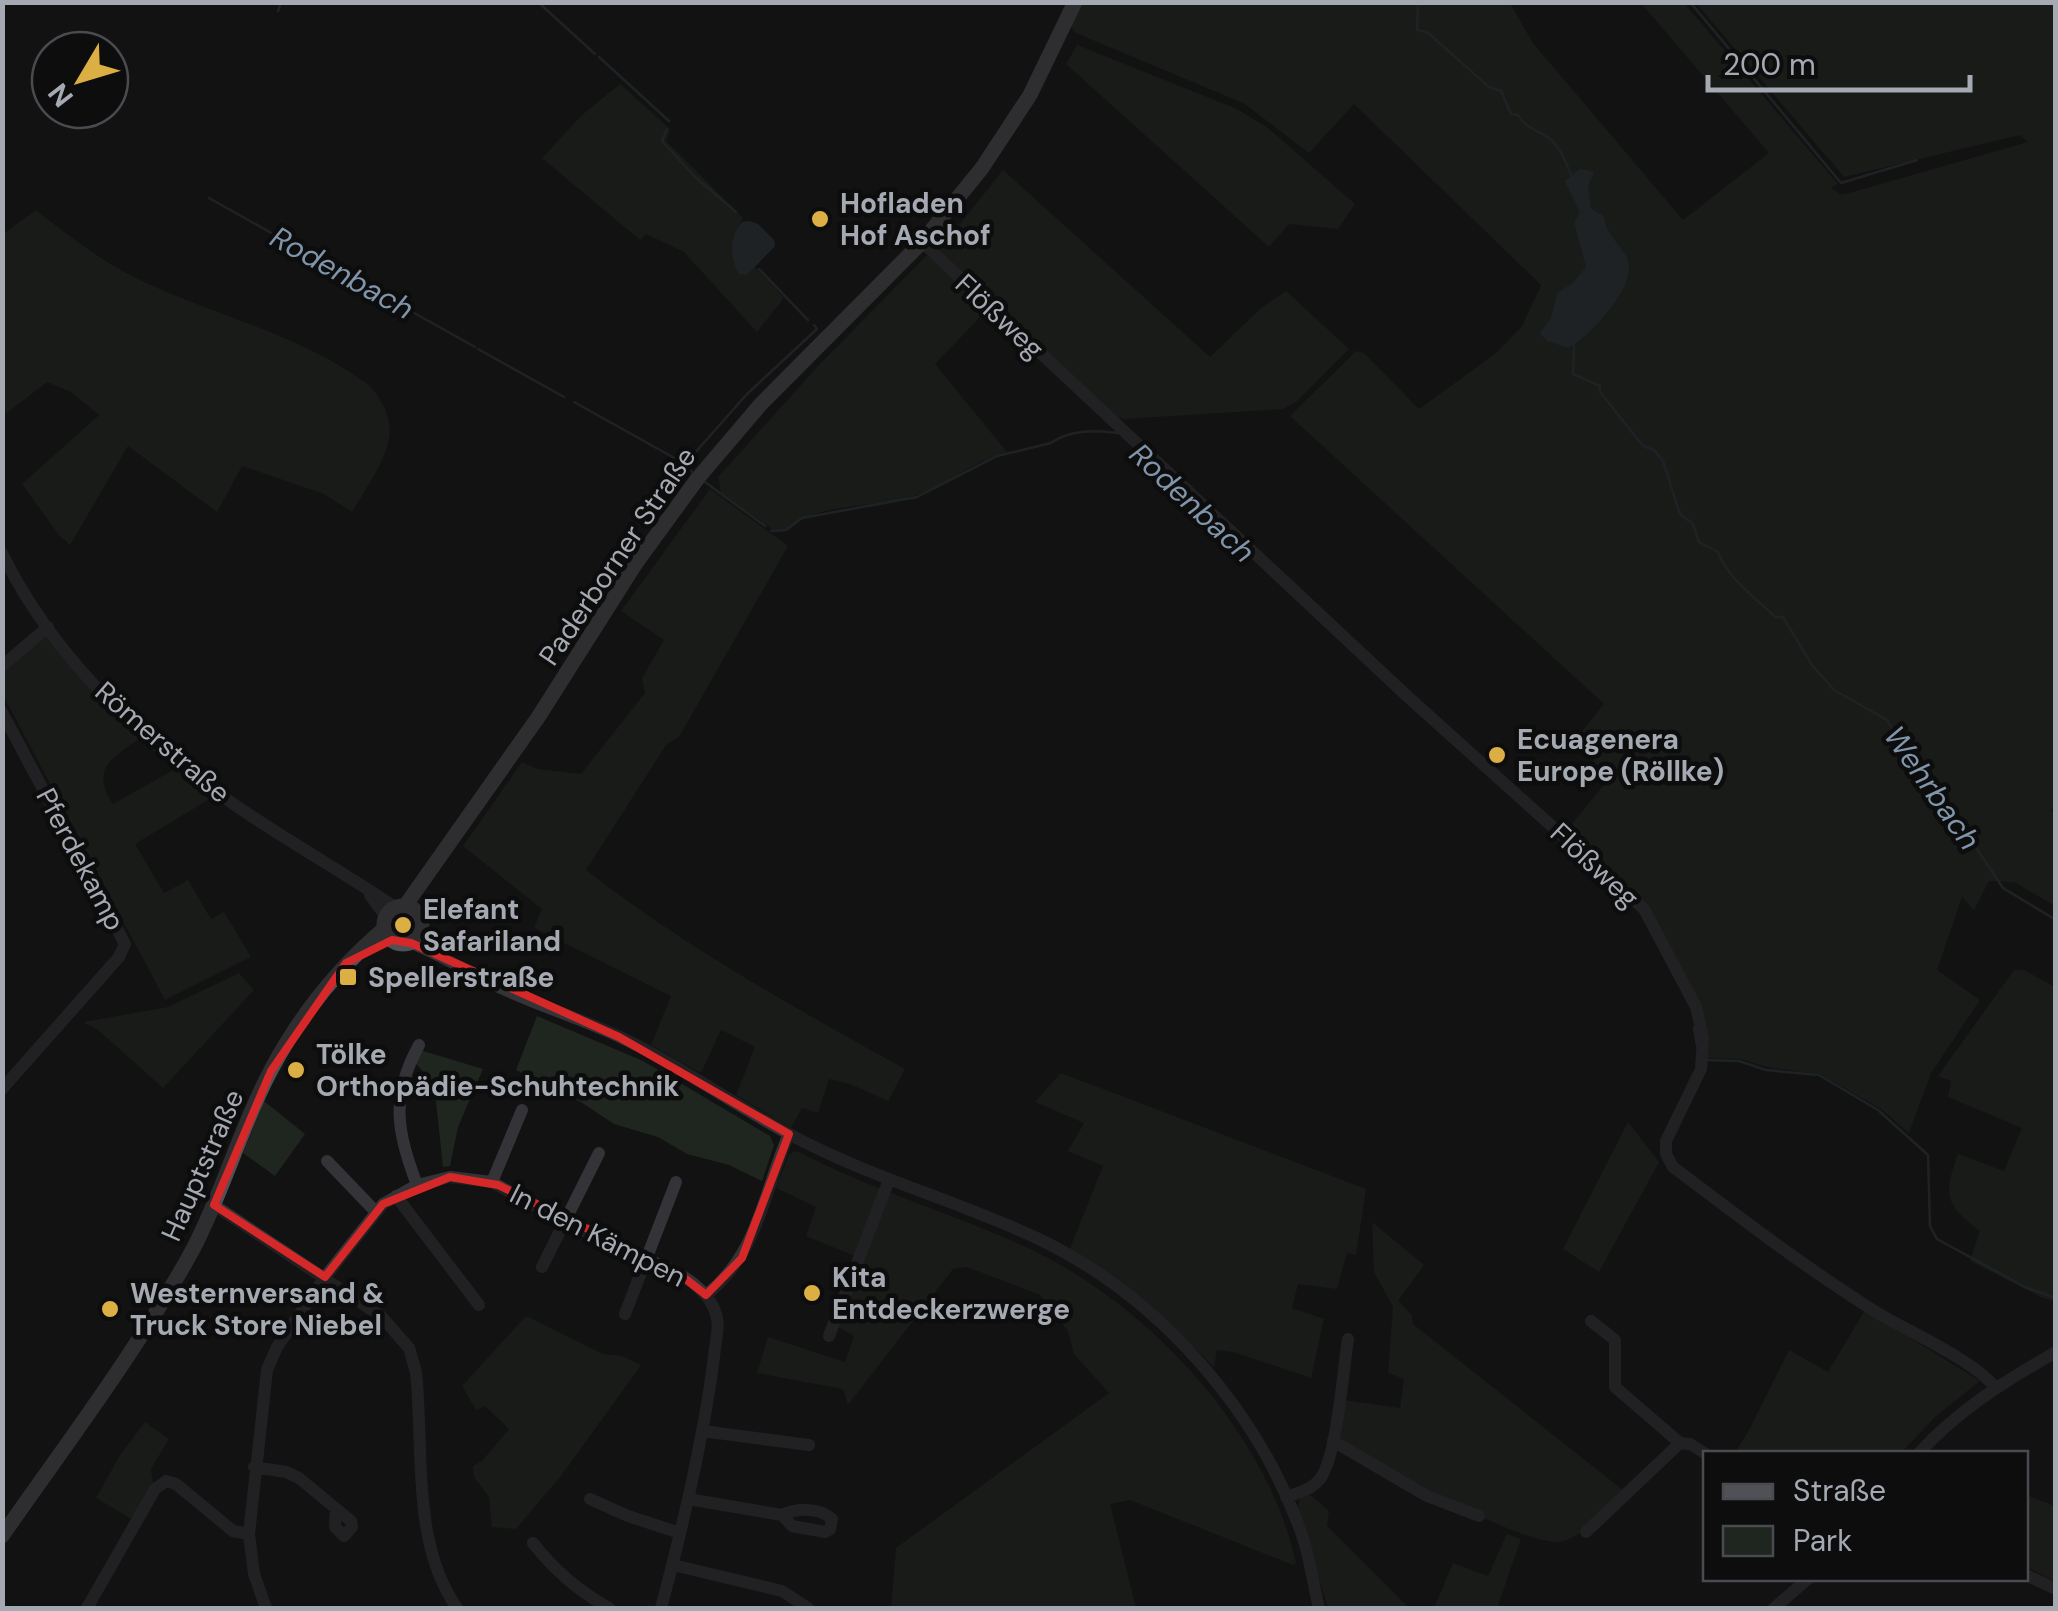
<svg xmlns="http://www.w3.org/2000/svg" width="2058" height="1611" font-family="'DM Sans',sans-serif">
	<rect width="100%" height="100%" fill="#121213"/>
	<path fill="#1f2620" d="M1081 3H1510L1533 43 1683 220 1769 153 1641 3H1684L1838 184 1831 188 1842 195 2028 142 2020 135 1844 177 1696 3H2055L2056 802 2051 811 2056 814 2055 906 2014 882 1989 881 1974 910 1962 897 1937 970 1980 1000 1931 1073 1909 1133 1881 1109 1820 1074 1771 1068 1740 1059 1707 1058 1705 1038 1648 906 1567 830 1607 781 1578 736 1604 704 1290 416 1356 351 1364 353 1419 409 1495 354 1522 326 1541 285 1354 104 1309 153 1245 104 1076 33 1071 27Z
		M1077 45 1237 109 1268 128 1355 204 1338 229 1289 224 1269 247 1066 64Z
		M620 84 670 129 666 141 743 218C734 233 728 258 739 273L747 275 754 266 784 298 757 332 684 252 646 234 640 240 542 158 582 115Z
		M1003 170 1210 357 1261 308 1286 291 1349 349 1296 402 1283 409 1124 419 1116 417 939 250Z
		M36 210C70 237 105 264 144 282 217 316 300 335 366 383 378 392 390 414 390 430 389 458 365 489 352 512L324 494 242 466 217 512 128 446 70 545 59 535 22 484 99 415 71 392 47 382 7 413 3 408V234Z
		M926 256H931L987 310 935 364 1007 452C973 461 945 486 914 496 872 509 821 501 785 530L772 529 721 493 718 477 818 366Z
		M710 489 788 546 679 737 666 745 586 870C685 947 795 1008 905 1069L888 1101 850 1084 829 1079 818 1113 802 1108 791 1128 736 1095 755 1047 721 1030 701 1073 651 1045 671 996 534 928 542 909 463 846 522 762 537 769 581 774 645 693 642 678 664 640 621 611Z
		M42 636H49L142 737C114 757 89 767 113 804L177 768 213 797 135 844 164 893 188 880 211 919 224 912 251 957 165 1000 3 695 2 671Z
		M2014 970H2024L2055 987V1301L2043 1298 1970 1261 1980 1231C1945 1205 1943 1195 1958 1154L2004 1171 2022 1128 1948 1097 1951 1081 1938 1076Z
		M239 973 254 990 163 1088 98 1030 83 1022 168 1007Z
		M537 1016 643 1061 770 1136 774 1145 762 1181 729 1165 687 1154 658 1137 614 1124 581 1102 516 1070Z
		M420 1050 483 1069 458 1127 450 1166 443 1167 434 1082 415 1063Z
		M1061 1073 1366 1189 1356 1255 1347 1253 1337 1289 1298 1284 1292 1308 1324 1319 1311 1378 1233 1352 1217 1350 1214 1367C1169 1321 1126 1282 1069 1251L1103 1166 1068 1151 1084 1123 1035 1102Z
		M264 1101 305 1134 275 1176 243 1153Z
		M1628 1122 1659 1162 1599 1272 1563 1249Z
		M797 1151C871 1190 952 1213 1028 1248 1148 1304 1267 1431 1296 1563L1293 1565 1130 1500 1110 1504 1136 1608H891L896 1548 1109 1393 1074 1354 1068 1331 1040 1295 967 1267 953 1269 848 1405 843 1389 757 1373 768 1337 845 1362 854 1336 838 1327 862 1259 806 1236 816 1207 776 1188 789 1154Z
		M1372 1222 1424 1265 1398 1301 1412 1315 1413 1324 1624 1491C1607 1508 1588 1533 1564 1541 1529 1552 1375 1461 1339 1439L1344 1400 1400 1408 1404 1379 1388 1373 1393 1307 1374 1272Z
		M1865 1310 1980 1381 1935 1417 1901 1453 1734 1454 1748 1432 1789 1350 1828 1372Z
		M526 1316 603 1354 622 1356 641 1365 561 1476 516 1529 492 1527 489 1497 474 1477 473 1466 482 1461 509 1429 485 1406 476 1410 462 1386Z
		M145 1422 169 1439 151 1469 153 1484 133 1520 96 1498 120 1455Z
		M1311 1495 1329 1511 1327 1526 1409 1608H1328L1297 1508 1300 1498Z
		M2026 1495 2055 1506V1581L2026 1567Z
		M1507 1534 1521 1539 1497 1608H1434L1453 1563 1488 1576Z"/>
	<path fill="#2f363c" d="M1580 169 1594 172 1588 186 1591 209 1604 216C1605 233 1619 243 1627 258 1640 284 1589 336 1569 348L1547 341 1540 333 1551 318 1557 293 1573 283 1586 267 1574 222 1580 213 1565 181Z
		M750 221 758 224 774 240 775 246 747 275 739 274C729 259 730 235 742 222Z"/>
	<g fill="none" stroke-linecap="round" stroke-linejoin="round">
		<path stroke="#2f363c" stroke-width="2.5" d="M538 2 595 54
			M1418 2 1417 30 1427 32 1489 87 1501 91 1511 114 1518 115C1526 129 1539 130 1550 139 1561 148 1566 163 1571 175
			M1690 2 1841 183 1917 160
			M278 11 281 2
			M599 57 669 121
			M667 129 662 141 695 177 736 212
			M209 198 475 347
			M759 269 808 320
			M1574 346 1573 374 1600 386V392L1643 446 1654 450 1663 461 1680 514 1693 524 1699 542 1718 552C1728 579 1755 597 1775 617H1783L1812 665 1834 690 1887 720 1920 778 1961 825 2003 888 2056 920
			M478 349 564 397
			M574 402 685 464 692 472
			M685 464 747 394 817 329 814 325
			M705 482 765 526
			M771 531 786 530 802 518 917 497 997 456 1051 443C1069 430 1097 430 1118 433
			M1694 1028 1697 1045
			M1707 1060 1739 1061 1766 1070 1819 1075 1878 1110 1928 1155 1930 1226 1937 1239 2025 1287 2056 1298"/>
		<path stroke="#343438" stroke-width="12" d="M922 242 1407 696 1644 909 1696 1007 1703 1038 1701 1069 1666 1141V1154L1673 1167C1739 1217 1806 1268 1876 1312 1909 1332 1971 1359 1994 1386
			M2 553C49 650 135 735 222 796 278 836 339 869 396 908
			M2 666 48 627
			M2 712 125 944 119 957 2 1089
			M370 895 386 917
			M422 931 444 951
			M411 943C442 955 469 973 499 987 537 1005 579 1018 618 1036 678 1064 731 1103 789 1134 870 1178 959 1201 1041 1240 1160 1298 1258 1410 1302 1535 1310 1558 1313 1584 1319 1608
			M327 1161 375 1211
			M492 1182 522 1110
			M417 1185C397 1131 390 1098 419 1045
			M396 1196 479 1305
			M214 1205 381 1316 409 1348 416 1372C424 1448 411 1543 457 1608
			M542 1267 599 1153
			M706 1295C759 1253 763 1193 789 1134
			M625 1314 676 1182
			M1591 1321 1615 1340V1387L1680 1443 1690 1444 1706 1454
			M829 1336 889 1180
			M702 1431 809 1445
			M1333 1441 1427 1496 1479 1516
			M1918 1454C1958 1410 2005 1381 2056 1352
			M254 1467 286 1472 299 1478 351 1521 352 1527 344 1536 335 1527 336 1509
			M1286 1497C1298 1493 1311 1490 1320 1479 1337 1457 1343 1370 1348 1339
			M590 1499 628 1516 680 1533
			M688 1499 782 1515 792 1526 825 1532 830 1529 832 1519C819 1507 797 1508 782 1515
			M1586 1532 1680 1443
			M533 1543C555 1571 578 1591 609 1608
			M673 1565 782 1591 808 1608
			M2026 1575 2056 1589
			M87 1608 155 1489 166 1481 176 1484 233 1531 249 1534
			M266 1608 254 1574 249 1534 267 1370 277 1347 325 1277 383 1204 417 1185 450 1177 492 1182 564 1222 678 1273C693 1282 709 1294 715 1311 721 1325 715 1342 714 1357 703 1442 683 1526 661 1608
			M1774 1608 1809 1578"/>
		<path stroke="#505156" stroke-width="15" d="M405 906 539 716 636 563 698 478 760 405 922 242 982 168 1030 95 1075 2
			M384 925a19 19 0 1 1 38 0a19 19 0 1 1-38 0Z
			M2 1536C67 1443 137 1351 192 1251 223 1193 240 1128 271 1070 300 1015 338 968 385 928"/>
	</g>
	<path d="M0 0H2058V1611H0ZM392 940 411 943 619 1037 789 1134 742 1258 706 1295 678 1273 498 1185 450 1177 383 1204 325 1277 214 1205 271 1071 346 963Z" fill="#121213" fill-opacity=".55" fill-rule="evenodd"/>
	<path fill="none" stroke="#d62828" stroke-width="8" stroke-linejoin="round" d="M392 940 411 943 619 1037 789 1134 742 1258 706 1295 678 1273 498 1185 450 1177 383 1204 325 1277 214 1205 271 1071 346 963Z"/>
	<g fill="#dbaf43" stroke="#0d0d0e" stroke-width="4">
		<circle cx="820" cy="219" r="10"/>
		<circle cx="1497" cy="755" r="10"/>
		<circle cx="403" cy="925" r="10"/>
		<rect x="338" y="967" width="20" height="20" rx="5"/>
		<circle cx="296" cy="1070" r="10"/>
		<circle cx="812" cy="1293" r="10"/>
		<circle cx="110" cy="1309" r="10"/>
	</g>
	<g text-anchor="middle" stroke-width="9" stroke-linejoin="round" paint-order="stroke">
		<g font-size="28" font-weight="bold" fill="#a5a9b2" stroke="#0d0d0e" text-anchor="start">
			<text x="840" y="213">Hofladen<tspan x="840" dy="32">Hof Aschof</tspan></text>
			<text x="1517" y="749">Ecuagenera<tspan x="1517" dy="32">Europe (Röllke)</tspan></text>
			<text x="423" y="919">Elefant<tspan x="423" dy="32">Safariland</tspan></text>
			<text x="368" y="987">Spellerstraße</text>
			<text x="316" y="1064">Tölke<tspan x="316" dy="32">Orthopädie-Schuhtechnik</tspan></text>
			<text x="832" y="1287">Kita<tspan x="832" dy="32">Entdeckerzwerge</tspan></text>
			<text x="130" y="1303">Westernversand &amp;<tspan x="130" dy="32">Truck Store Niebel</tspan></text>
		</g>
		<g font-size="28" fill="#a5a9b2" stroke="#0d0d0e">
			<text transform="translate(1000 316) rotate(43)" y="10">Flößweg</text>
			<text transform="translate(617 556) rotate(-56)" y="10">Paderborner Straße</text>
			<text transform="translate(163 742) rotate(41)" y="10">Römerstraße</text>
			<text transform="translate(81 859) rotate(62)" y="10">Pferdekamp</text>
			<text transform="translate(1595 865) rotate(43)" y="10">Flößweg</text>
			<text transform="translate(202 1165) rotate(-66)" y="10">Hauptstraße</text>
			<text transform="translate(598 1235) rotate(27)" y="10">In den Kämpen</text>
		</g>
		<g font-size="30" font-style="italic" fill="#8094aa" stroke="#0d0d0e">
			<text transform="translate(342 273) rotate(29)" y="10">Rodenbach</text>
			<text transform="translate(1192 503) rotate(43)" y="10">Rodenbach</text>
			<text transform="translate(1932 788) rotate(55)" y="10">Wehrbach</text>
		</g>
	</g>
	<rect width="2058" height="1611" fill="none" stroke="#a5a9b2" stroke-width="10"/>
	<rect x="1703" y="1451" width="325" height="130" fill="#0d0d0e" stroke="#4a4b50" stroke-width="2.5"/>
	<rect x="1723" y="1484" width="50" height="15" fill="#505156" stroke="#4a4b50" stroke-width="2.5"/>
	<text x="1793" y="1501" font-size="30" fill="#a5a9b2">Straße</text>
	<rect x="1723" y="1526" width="50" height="30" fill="#1f2620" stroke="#4a4b50" stroke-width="2.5"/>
	<text x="1793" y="1551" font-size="30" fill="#a5a9b2">Park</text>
	<g transform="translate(80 80) rotate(232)"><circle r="48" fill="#0d0d0e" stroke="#4a4b50" stroke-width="2.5"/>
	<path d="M0-8L18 38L0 25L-18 38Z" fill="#dbaf43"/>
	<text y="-15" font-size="28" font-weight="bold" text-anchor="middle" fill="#a5a9b2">N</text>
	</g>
	<path d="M1708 75v15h262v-15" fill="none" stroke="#a5a9b2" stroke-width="5"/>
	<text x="1723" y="75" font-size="30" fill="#a5a9b2" stroke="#0d0d0e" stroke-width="8" paint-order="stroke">200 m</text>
</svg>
